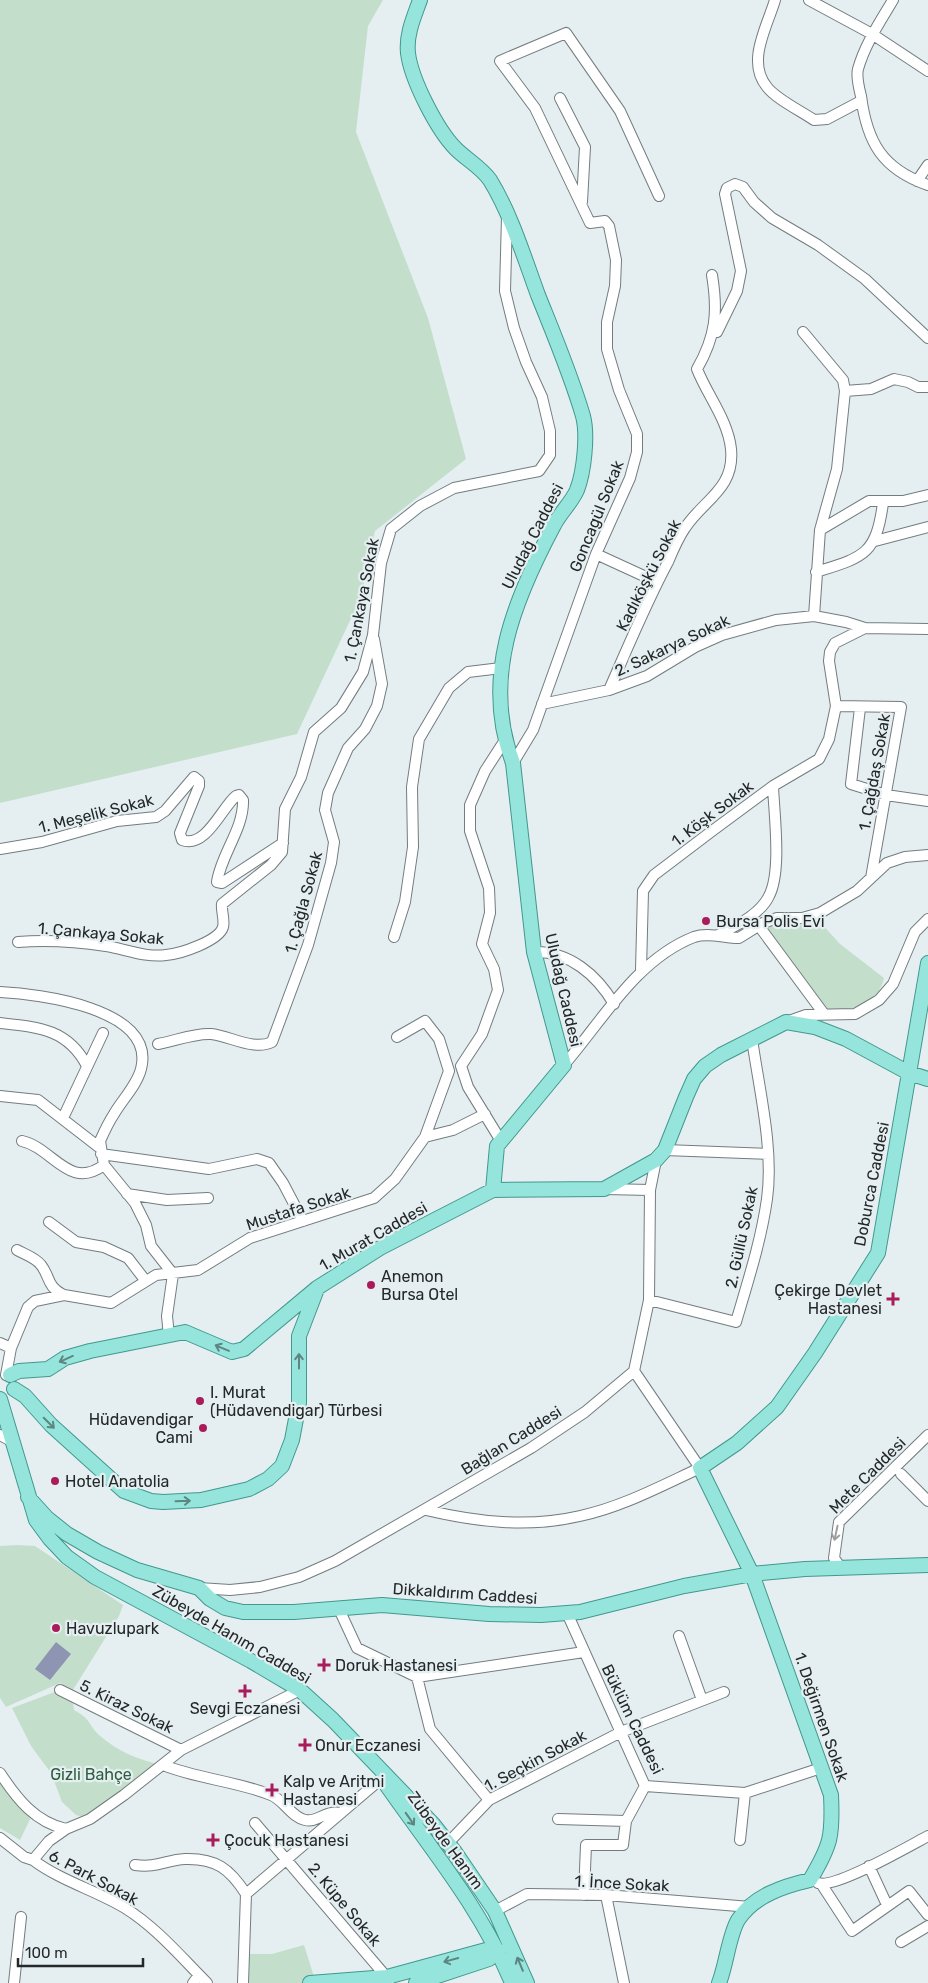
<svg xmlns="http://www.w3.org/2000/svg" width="928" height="1983" font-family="Rubik,sans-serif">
	<rect width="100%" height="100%" fill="#e5eff1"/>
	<path fill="#c3dfcc" d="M0 0H383L368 26 356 132 428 318 466 459 375 531 361 597 297 734 0 803Z
		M791 921 803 925 820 922 840 944 884 978C878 1005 852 1009 828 1013L764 928 776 923Z
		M17 1545 35 1546 123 1605 119 1616 73 1690 60 1683 6 1707 0 1698V1546Z
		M60 1690 72 1696 74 1710C91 1719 88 1724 99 1735 119 1752 138 1760 163 1765L90 1819 76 1815 62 1802 51 1773 31 1746 12 1708Z
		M0 1773 33 1813 20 1840 0 1828Z
		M304 1945 316 1983H243L244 1954H272Z"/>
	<path fill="#8d95b2" d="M56 1642 71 1654 50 1680 35 1669Z"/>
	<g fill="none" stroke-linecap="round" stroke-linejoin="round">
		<g stroke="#737c7e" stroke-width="12">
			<path id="minor" d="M775 0C767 27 746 62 767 87 776 99 801 111 814 120L827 119 861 101
				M809 0 872 34 928 71
				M893 0C880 22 865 44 858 69 856 77 859 88 861 96 867 142 882 169 928 185
				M560 98 585 147 582 202
				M917 181 928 165
				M717 332 737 291 741 271 725 194 727 188 735 184 743 187 754 202 772 218 818 245 865 279 928 338
				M803 332 843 380 845 391 837 469 820 530 814 616
				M845 391 871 389 894 379 908 382 918 387H928
				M820 530 869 501H903L928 495
				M875 541 928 527
				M596 554 657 582
				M816 572C864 557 876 555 883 503
				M609 690 647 676 695 647 722 635 776 620 814 616 846 622 865 628 928 629
				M542 704 609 690C628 647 646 603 668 562 673 550 678 538 685 528 703 500 735 489 731 449 728 420 707 395 697 369 716 336 718 312 712 275
				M836 706 901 707 871 878
				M860 708 851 784 886 795 928 801
				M513 763 533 730 596 554 630 478 637 452V434L619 390 607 349V322L615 286 616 260 609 226 605 221 590 223 535 108 500 61 566 33 620 111 659 196
				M0 849 42 842 117 821 156 817 165 811 194 777 199 781V786L180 833 182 840C206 849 222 807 236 796L239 795 243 800C244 829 221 854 217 882L222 883 283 843
				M759 926 824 1014
				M718 935C735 926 760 915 769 896 782 871 774 814 773 786
				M394 937 405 902 413 847 412 787 419 739 449 688 468 672 501 668
				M18 942C45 940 79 942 106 946 125 949 146 958 166 955 180 954 219 941 223 927 225 920 221 911 222 904L271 865 282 852 285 809 301 777 314 732 341 708 363 672 373 635 381 563 391 529 420 506 454 488 539 471 550 455V431L542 397 526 362 514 328 505 291 507 217
				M534 952C569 951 597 975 614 1004
				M641 970 643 891 654 875 712 831 773 786 819 759 829 739 836 706 829 661 830 652 835 643 865 628
				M0 992C38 994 157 1008 141 1069 137 1085 122 1100 114 1114 108 1123 104 1132 100 1141L104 1165 135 1203 146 1225 151 1246 173 1274 167 1316 169 1336
				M789 1021 806 1015 855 1014 879 1000 893 984 915 932 928 919
				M0 1023C38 1027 68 1029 87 1066
				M397 1037 425 1021 439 1039 449 1071 425 1137
				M158 1044C175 1041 194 1033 211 1034 230 1036 254 1051 272 1042L308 945 331 863 334 842 325 810 328 793 348 748 365 729 377 706 382 684 374 639
				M564 1065C602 1021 637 959 694 937 708 932 724 938 739 938L763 923 777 918H802L820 913 857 891 887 863 905 857 928 855
				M0 1096 38 1100 100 1148
				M63 1118 103 1033
				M22 1141C53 1148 69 1191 104 1165
				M501 1141 468 1087 461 1066 482 1034 498 990 494 969 482 944 490 913 489 888 470 831V805L485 771 505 740
				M665 1150 768 1154
				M101 1154 209 1169 257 1159 269 1163 283 1183 303 1221
				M605 1189 650 1190
				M127 1194 167 1200 208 1198
				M49 1222 76 1242 104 1247 128 1258 145 1280
				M17 1250C24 1254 36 1258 41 1265 51 1278 46 1286 64 1295
				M649 1300 736 1322C748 1281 761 1241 767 1199 774 1149 759 1089 752 1039
				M0 1343 11 1348
				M6 1375 11 1348 28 1307 35 1301 64 1295 111 1303 156 1275 198 1270 250 1238 374 1198 395 1179 425 1137 453 1130 485 1114
				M0 1435 13 1442
				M901 1474 928 1501
				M426 1510C477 1522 528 1528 580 1516 622 1507 661 1486 700 1468L634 1371
				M841 1568 834 1558 839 1522 928 1435
				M199 1588 230 1590 260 1587 299 1577 335 1561 531 1448 585 1412 634 1371 649 1300 650 1190 656 1160
				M338 1607 357 1648 417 1677 584 1652
				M567 1613 645 1786 745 1793 821 1768
				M679 1636 702 1700
				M417 1677 430 1729 489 1800
				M60 1690 181 1750
				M163 1765C198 1779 236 1781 271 1795 284 1800 291 1817 305 1820 318 1823 324 1810 341 1813
				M0 1773C17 1799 35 1822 66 1829
				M558 1819 626 1821
				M255 1823 389 1980
				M0 1838 24 1857 33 1860
				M740 1840 745 1793
				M448 1843 489 1800 621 1732 724 1692
				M135 1865C157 1868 166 1860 185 1859 216 1858 230 1869 246 1894
				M869 1866 887 1905
				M818 1883C835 1889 909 1846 928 1836
				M822 1885 852 1931 909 1891 928 1915
				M584 1895 586 1845H623L626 1821 645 1786
				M606 1895 624 1983
				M495 1911 527 1894 606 1895 750 1907
				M901 1942 928 1926
				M14 1983 21 1917
				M193 1983 199 1975
				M207 1983C181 1957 157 1928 125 1908 95 1890 61 1881 33 1860L49 1841 66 1829 90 1819 124 1795 181 1750 300 1690
				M243 1983 246 1894 381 1779"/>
		</g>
		<g stroke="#41988e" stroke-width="16">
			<path id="major" d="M420 0C414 17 406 34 408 53 411 79 437 130 456 149 466 159 482 168 490 180 511 214 524 257 538 295 554 335 571 375 583 416 588 435 584 472 577 490 572 502 560 513 554 525 514 600 481 679 513 763L534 952 564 1065 497 1146 493 1190
				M10 1375 19 1371 48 1369 65 1358 90 1351 185 1332 232 1352 244 1349 317 1288 380 1248 493 1190 604 1189 656 1160 665 1150 686 1097 694 1079 705 1066 721 1055 786 1022 815 1027 846 1039 909 1073 928 1079
				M14 1389 25 1396 51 1425 124 1491 151 1501 163 1502 201 1500 249 1489 268 1479 282 1466 292 1440 299 1403V1336L317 1289
				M0 1399 36 1520 50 1539 67 1557 95 1577 251 1661 300 1690 333 1720 433 1824 455 1852 495 1911 527 1983
				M28 1497 47 1518 67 1534 98 1552 137 1570 199 1588 210 1599 225 1608 243 1612H294L382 1605 489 1614 541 1615 580 1612 684 1586 752 1574 805 1569 928 1565
				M387 1786C432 1850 482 1910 512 1983
				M310 1983 387 1977 486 1950 499 1951
				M416 1983 489 1959 494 1955
				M719 1983C726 1966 729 1935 738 1920 753 1896 784 1886 810 1880 831 1845 833 1836 831 1795L752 1574 700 1468 737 1443 777 1407 815 1353 878 1253 928 963"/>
		</g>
		<use href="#minor" stroke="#fff" stroke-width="10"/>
		<use href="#major" stroke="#96e5dc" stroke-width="14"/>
	</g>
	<defs><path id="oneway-shaft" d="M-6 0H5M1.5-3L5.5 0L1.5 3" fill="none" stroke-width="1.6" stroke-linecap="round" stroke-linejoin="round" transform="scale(1.25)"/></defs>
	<g stroke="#5d8682">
		<use href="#oneway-shaft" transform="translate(222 1348) rotate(-157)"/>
		<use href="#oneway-shaft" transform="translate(66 1359) rotate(156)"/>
		<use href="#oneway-shaft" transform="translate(299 1361) rotate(-90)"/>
		<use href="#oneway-shaft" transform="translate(49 1423) rotate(45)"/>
		<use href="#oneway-shaft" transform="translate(183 1501) rotate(-2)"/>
		<use href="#oneway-shaft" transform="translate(410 1819) rotate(55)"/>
		<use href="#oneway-shaft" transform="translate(451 1960) rotate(165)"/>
		<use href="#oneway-shaft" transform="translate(520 1964) rotate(-113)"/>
	</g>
	<use stroke="#9c9e9f" href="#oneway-shaft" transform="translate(836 1533) rotate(102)"/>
	<g fill="#a91b5a" stroke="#e5eff1" stroke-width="2">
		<circle cx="706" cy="921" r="5"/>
		<circle cx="371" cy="1285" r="5"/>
		<path d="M890.5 1291.5h5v5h5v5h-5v5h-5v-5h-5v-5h5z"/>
		<circle cx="200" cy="1401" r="5"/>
		<circle cx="203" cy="1428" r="5"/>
		<circle cx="55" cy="1481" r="5"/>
		<circle cx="56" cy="1628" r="5"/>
		<path d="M321.5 1657.5h5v5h5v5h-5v5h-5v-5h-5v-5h5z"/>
		<path d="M242.5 1683.5h5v5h5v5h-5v5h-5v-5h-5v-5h5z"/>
		<path d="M302.5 1737.5h5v5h5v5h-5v5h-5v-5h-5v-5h5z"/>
		<path d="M269.5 1782.5h5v5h5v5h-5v5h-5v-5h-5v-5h5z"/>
		<path d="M210.5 1832.5h5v5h5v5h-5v5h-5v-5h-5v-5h5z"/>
	</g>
	<g text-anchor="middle" stroke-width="4.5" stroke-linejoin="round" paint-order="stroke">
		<g font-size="16" fill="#242829" stroke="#e5eff1">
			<text transform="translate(596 516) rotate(-68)" y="6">Goncagül Sokak</text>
			<text transform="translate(532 536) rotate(-63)" y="6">Uludağ Caddesi</text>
			<text transform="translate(648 575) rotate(-63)" y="6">Kadıköşkü Sokak</text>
			<text transform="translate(361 600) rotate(-79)" y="6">1. Çankaya Sokak</text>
			<text transform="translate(672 645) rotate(-25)" y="6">2. Sakarya Sokak</text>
			<text transform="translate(874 772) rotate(-80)" y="6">1. Çağdaş Sokak</text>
			<text transform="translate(96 813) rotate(-14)" y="6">1. Meşelik Sokak</text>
			<text transform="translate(712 813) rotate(-37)" y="6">1. Köşk Sokak</text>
			<text transform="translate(303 902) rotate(-75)" y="6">1. Çağla Sokak</text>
			<text transform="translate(101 933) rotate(5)" y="6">1. Çankaya Sokak</text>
			<text transform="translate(564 990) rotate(77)" y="6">Uludağ Caddesi</text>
			<text transform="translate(871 1184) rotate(-79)" y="6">Doburca Caddesi</text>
			<text transform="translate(298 1208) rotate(-18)" y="6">Mustafa Sokak</text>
			<text transform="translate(373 1236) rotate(-30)" y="6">1. Murat Caddesi</text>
			<text transform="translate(741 1237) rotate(-78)" y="6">2. Güllü Sokak</text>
			<text transform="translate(511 1440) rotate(-32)" y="6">Bağlan Caddesi</text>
			<text transform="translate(867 1475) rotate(-45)" y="6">Mete Caddesi</text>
			<text transform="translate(465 1593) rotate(4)" y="6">Dikkaldırım Caddesi</text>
			<text transform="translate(232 1634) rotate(30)" y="6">Zübeyde Hanım Caddesi</text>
			<text transform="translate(127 1706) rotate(26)" y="6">5. Kiraz Sokak</text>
			<text transform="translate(822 1717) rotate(71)" y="6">1. Değirmen Sokak</text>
			<text transform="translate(633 1719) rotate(64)" y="6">Büklüm Caddesi</text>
			<text transform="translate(535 1760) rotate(-28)" y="6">1. Seçkin Sokak</text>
			<text transform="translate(446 1840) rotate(54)" y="6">Zübeyde Hanım</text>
			<text transform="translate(94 1877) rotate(28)" y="6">6. Park Sokak</text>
			<text transform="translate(622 1883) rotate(3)" y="6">1. İnce Sokak</text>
			<text transform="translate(345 1904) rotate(50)" y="6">2. Küpe Sokak</text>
		</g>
		<g font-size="16" fill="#242829" stroke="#e5eff1" text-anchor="start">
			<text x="716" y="927">Bursa Polis Evi</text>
			<text x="381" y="1282">Anemon<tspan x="381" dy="18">Bursa Otel</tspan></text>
			<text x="882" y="1296" text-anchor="end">Çekirge Devlet<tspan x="882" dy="18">Hastanesi</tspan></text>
			<text x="210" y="1398">I. Murat<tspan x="210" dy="18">(Hüdavendigar) Türbesi</tspan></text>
			<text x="193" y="1425" text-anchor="end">Hüdavendigar<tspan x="193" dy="18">Cami</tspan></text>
			<text x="65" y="1487">Hotel Anatolia</text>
			<text x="66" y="1634">Havuzlupark</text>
			<text x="335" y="1671">Doruk Hastanesi</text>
			<text x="245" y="1714" text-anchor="middle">Sevgi Eczanesi</text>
			<text x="315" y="1751">Onur Eczanesi</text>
			<text x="283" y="1787">Kalp ve Aritmi<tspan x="283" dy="18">Hastanesi</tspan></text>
			<text x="224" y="1846">Çocuk Hastanesi</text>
		</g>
		<g font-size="16" fill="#2d5e40" stroke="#e5eff1">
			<text x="91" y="1780">Gizli Bahçe</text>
		</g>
	</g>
	<path d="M18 1958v8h125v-8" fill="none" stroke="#242829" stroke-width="2.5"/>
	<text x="25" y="1958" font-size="15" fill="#242829" stroke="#e5eff1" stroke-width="4" paint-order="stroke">100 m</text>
</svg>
